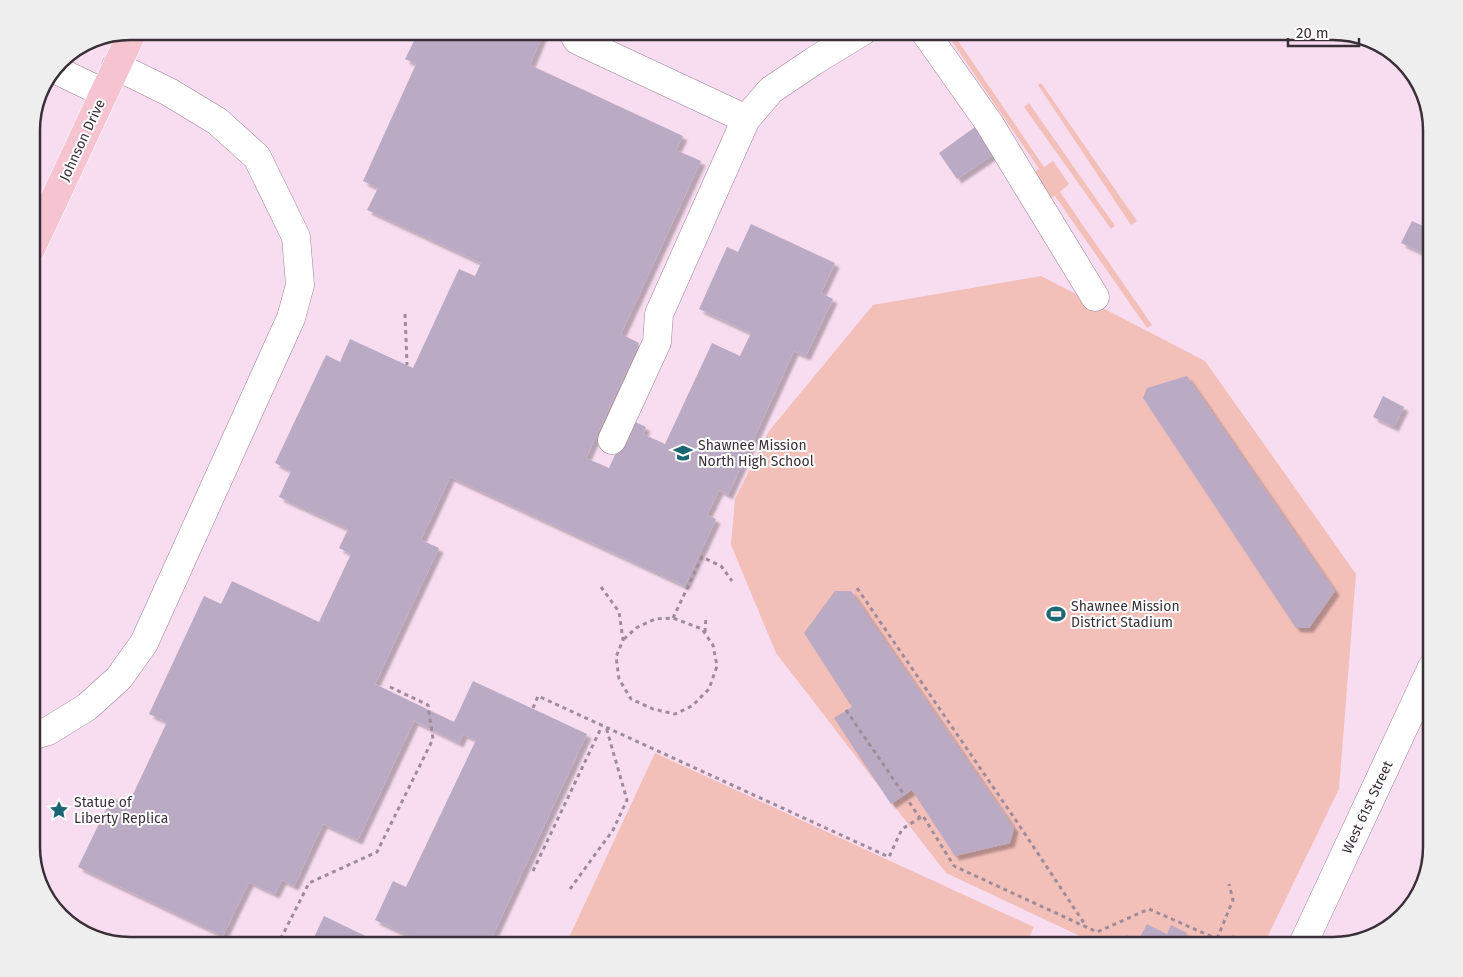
<svg xmlns="http://www.w3.org/2000/svg" width="1463" height="977" font-family="'Fira Sans',sans-serif">
	<defs>
		<filter id="shadow"><feDropShadow dx="4.5" dy="4.5" stdDeviation="1" flood-color="#0004"/></filter>
	</defs>
	<rect width="100%" height="100%" fill="#f8ddf0"/>
	<path fill="#f3bfb9" d="M954 35 1044 167 1053 161 1069 184 1060 192 1152 325 1147 328 1055 196 1044 199 1029 176 1039 169 949 37Z
		M1041 83 1137 221 1131 225 1038 85Z
		M1029 103 1115 226 1111 229 1024 107Z
		M1041 276 1205 361 1356 574 1339 789 1263 946H1097V944L946 873 776 653 731 545 735 499 769 431 873 305Z
		M655 753 1034 927 1025 946H565Z"/>
	<path fill="#baaac4" filter="url(#shadow)" d="M419 31H538L543 34 530 65 683 136 676 150 701 161 621 334 639 343 586 458 609 468 631 420 646 427 643 434 665 444 712 343 740 356 751 333 699 309 727 247 738 252 751 224 835 263 821 293 833 299 806 356 794 351 728 495 719 490 707 515 716 519 685 586 450 477 421 540 439 548 375 684 454 722 473 681 587 734 488 946H420L422 942 375 920 393 881 406 887 476 740 463 734 459 743 414 721 358 840 323 824 294 886 282 880 275 894 249 882 223 936 78 867 112 797 128 805 167 722 149 714 204 596 221 604 232 581 319 622 351 554 339 548 348 529 279 497 291 471 275 463 326 355 340 362 350 339 413 368 459 269 475 276 481 263 367 210 378 188 363 181 416 64 405 59Z
		M975 127 994 154 957 179 939 153Z
		M1412 221 1432 230V257L1401 243Z
		M1187 376 1335 591 1309 628H1296L1143 398 1147 388Z
		M1383 396 1404 407 1394 427 1373 417Z
		M835 591H851L1014 828 1010 843 955 856 912 790 891 804 834 718 852 707 804 633Z
		M324 916 386 946H310Z
		M1147 924 1167 934 1171 925 1187 933 1183 941 1194 946H1122L1127 935 1138 941Z"/>
	<g fill="none" stroke-linecap="round" stroke-linejoin="round">
		<g stroke="#9b8293" stroke-width="29">
			<path id="minor" d="M572 31 577 40 746 119 771 90 814 61 863 31
				M924 31 989 123 1095 297
				M54 69 104 93
				M612 440 657 342 659 314 746 119
				M31 736 48 731 87 707 119 678 144 643 291 318 300 285 296 237 257 157 217 121 169 92 116 66
				M1302 946 1432 667"/>
		</g>
		<g stroke="#fff" stroke-width="29">
			<path id="major" d="M31 249 133 31"/>
		</g>
		<path stroke="#9f8c99" stroke-width="3" stroke-dasharray="4 4" stroke-linecap="butt" d="M405 314 407 365
			M601 587 619 612 623 640 616 657 619 679 631 699 653 709 675 714 692 706 709 689 717 666 713 645 702 629 673 618 655 619 636 628 623 640
			M857 588 1017 822 1086 926
			M673 618 702 557 721 566 732 581
			M705 632 706 616
			M533 708 538 696 889 857 902 829 923 816 954 866 1097 932 1149 909 1217 939 1235 937 1252 946
			M846 710 920 818
			M533 871 602 726
			M570 889 613 830 627 800 606 727
			M277 946 309 883 377 852 433 739 428 705 390 687
			M1214 946 1233 900 1229 884"/>
		<use href="#minor" stroke="#fff" stroke-width="28"/>
		<use href="#major" stroke="#f6c3d1" stroke-width="28"/>
	</g>
	<defs>
		<g id="school-bare" transform="scale(1.5)"><path d="M0-5L7-2L0 1L-7-2ZM-4 1L0 2.5L4 1V4Q0 6-4 4Z" fill="#1d6673" stroke="#fff" stroke-width="2.5" paint-order="stroke"/></g>
		<g id="stadium-bare" transform="scale(1.5)"><path d="M0-5a6.5 5 0 1 0 0 10a6.5 5 0 1 0 0-10ZM-3.5-1.8h7v3.6h-7Z" fill="#1d6673" stroke="#fff" stroke-width="2.5" paint-order="stroke"/></g>
		<g id="sight-bare" transform="scale(1.5)"><path d="M0-6L1.8-2.2L6-1.7L2.9 1.2L3.7 5.4L0 3.3L-3.7 5.4L-2.9 1.2L-6-1.7L-1.8-2.2Z" fill="#1d6673" stroke="#fff" stroke-width="2.5" paint-order="stroke"/></g>
	</defs>
	<g fill-rule="evenodd">
		<use href="#school-bare" x="683" y="453"/>
		<use href="#stadium-bare" x="1056" y="614"/>
		<use href="#sight-bare" x="59" y="810"/>
	</g>
	<g text-anchor="middle" stroke-width="4" stroke-linejoin="round" paint-order="stroke">
		<g font-size="14" fill="#392f36" stroke="#fff">
			<text transform="translate(82 140) rotate(-65)" y="5">Johnson Drive</text>
			<text transform="translate(1367 807) rotate(-65)" y="5">West 61st Street</text>
		</g>
		<g font-size="14" fill="#392f36" stroke="#fff" text-anchor="start">
			<text x="698" y="450">Shawnee Mission<tspan x="698" dy="16">North High School</tspan></text>
			<text x="1071" y="611">Shawnee Mission<tspan x="1071" dy="16">District Stadium</tspan></text>
			<text x="74" y="807">Statue of<tspan x="74" dy="16">Liberty Replica</tspan></text>
		</g>
	</g>
	<path d="M0 0H1463V977H0ZM130 40H1333A90 90 0 0 1 1423 130V847A90 90 0 0 1 1333 937H130A90 90 0 0 1 40 847V130A90 90 0 0 1 130 40Z" fill="#efeeef" fill-rule="evenodd"/>
	<path fill="none" stroke="#392f36" stroke-width="2.5" d="M130 40H1333A90 90 0 0 1 1423 130V847A90 90 0 0 1 1333 937H130A90 90 0 0 1 40 847V130A90 90 0 0 1 130 40Z"/>
	<path d="M1288 38v8h71v-8" fill="none" stroke="#392f36" stroke-width="2.5"/>
	<text x="1296" y="38" font-size="15" fill="#392f36" stroke="#ffffff" stroke-width="4" paint-order="stroke">20 m</text>
</svg>
